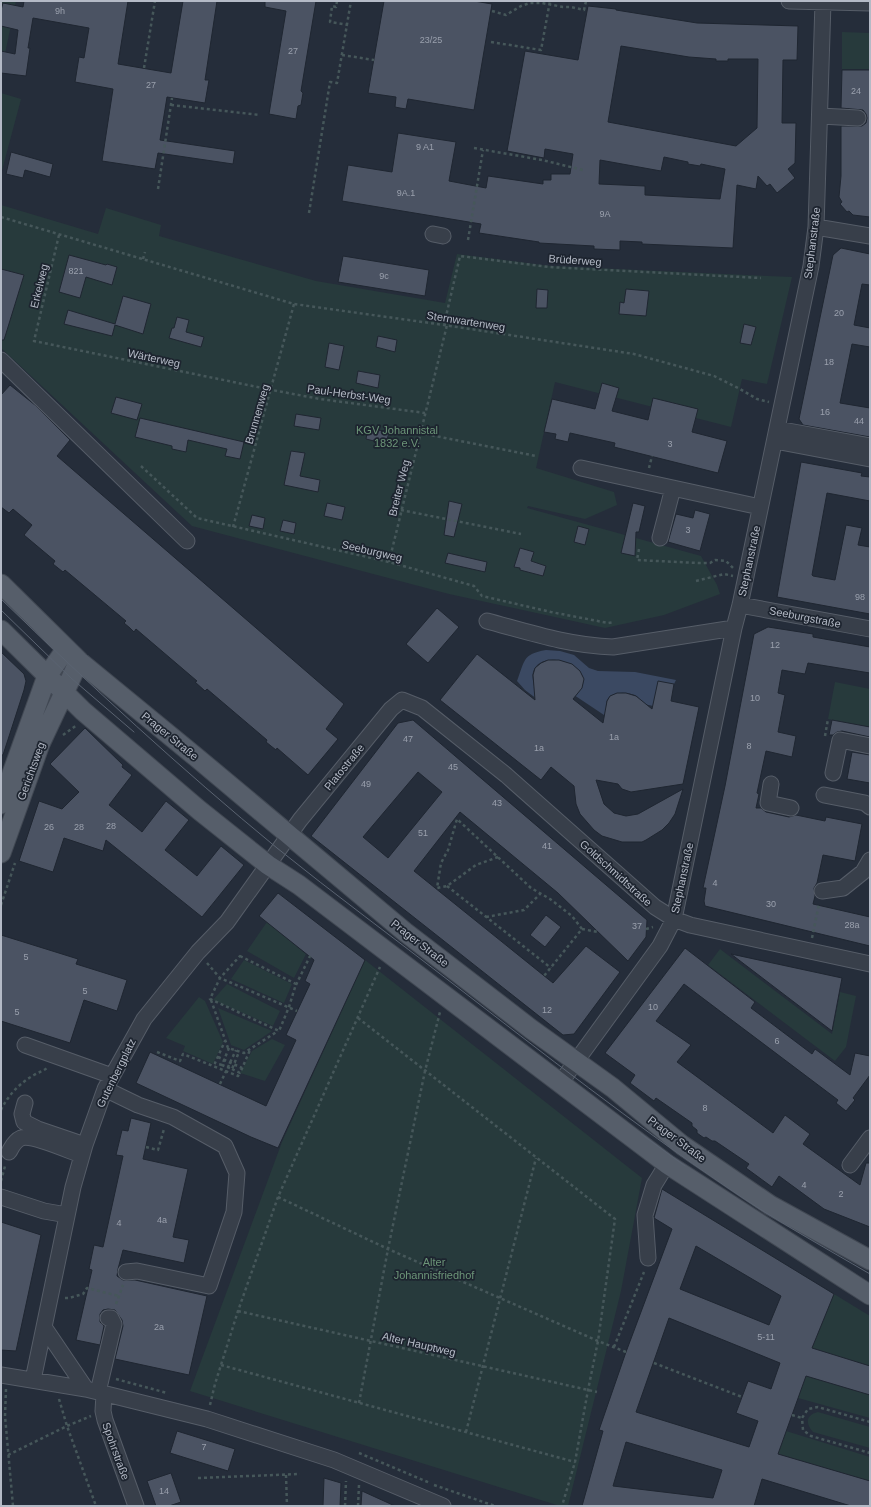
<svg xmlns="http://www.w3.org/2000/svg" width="871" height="1507" font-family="Helvetica,sans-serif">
	<rect width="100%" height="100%" fill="#252d3a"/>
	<path fill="#273a3c" d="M1 1H16L1 73Z
		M842 32 870 33V69H842Z
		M1 93 21 99 1 174Z
		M1 205 98 234 106 208 161 225 159 236 316 281 445 303 457 254 550 266 792 277 767 384 742 379 731 427 555 382 536 468 614 492 617 505 585 519 528 506 527 508 701 556 717 585 720 594 664 615 605 628 449 594 192 526 1 348Z
		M835 682 870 689V727L828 719Z
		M267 922 306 954 294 978 247 951Z
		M720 949 832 1034 840 992 856 996 846 1047 835 1061 708 965Z
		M244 960 292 984 284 1003 231 979Z
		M365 960 642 1178 621 1291 568 1506H560L190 1391 282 1142Z
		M227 984 280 1011 273 1026 213 1000Z
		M199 997 205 1001 223 1042 213 1064 183 1051 185 1046 166 1038Z
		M218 1008 272 1031 244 1050 231 1045Z
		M272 1039 285 1045 265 1081 240 1073 252 1051Z
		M834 1294 870 1316V1366L812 1348Z
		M806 1376 870 1395V1418L798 1398Z
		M818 1412 870 1427V1448L813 1432C805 1423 806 1415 818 1412Z
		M786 1431 870 1457V1481L778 1454Z"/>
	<path fill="#3b4962" d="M546 650 560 651 574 655 589 668 598 671 635 672 676 680 674 684 653 706C651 705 646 705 644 704 641 702 639 697 635 695 626 691 607 691 606 704 606 709 609 714 610 719L574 695C608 671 542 643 533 672 531 678 536 692 537 699L525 690 517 681C525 661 522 654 546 650Z"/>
	<path fill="#4b5363" stroke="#1f2631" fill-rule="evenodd" d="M24 1H128L118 64 171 73 183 1H217L205 80H209L205 103 167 97 160 140 235 151 233 164 158 153 155 169 102 161 113 89 75 82 79 57 84 58 89 28 33 18 28 48H30L26 76 1 73V51L15 54 18 30 1 26V10L3 3 23 7Z
		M265 1H316L301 91 303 93 301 105 298 106 296 119 269 114 286 11 265 7Z
		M384 1H474L492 4 474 110 408 99 406 109 400 108 395 107 396 97 368 93Z
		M588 6 616 9V10L697 23 798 26 797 60H783L782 123H796L795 163 788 169 795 178 777 193 770 184 767 186 758 176 756 189 737 185 733 248 642 244V242L620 241V250L594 249V246L539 243V242L479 233 481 224 342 201 348 165 392 172 398 133 456 142 449 181 486 188 488 176 543 184V180H551V174H570L573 154 545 149 544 158 507 151 525 51 578 60ZM621 46 689 57 716 59V61H728V59H758L757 128 736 146 608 122ZM664 157 688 162V164L700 166 701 164 725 169 720 199 645 195V186L599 184 600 160 661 171Z
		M842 70H870V217L853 215 849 211 847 212 840 204 842 202 839 197 841 176V126H862L866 123 867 118 866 114 863 110 841 108Z
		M11 152 53 164 50 177 25 170 23 178 6 174Z
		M841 248 870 254V285L862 284 854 325 870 328V347L852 344 840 403 870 408V437L803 425 799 419 833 255Z
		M69 255 106 265 107 264 117 267 112 285 86 277 80 298 59 292Z
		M343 256 429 270 425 296 338 282Z
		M1 269 24 275 4 340H1Z
		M537 289 548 290 547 308H536Z
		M626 289 649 291 646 316 619 314 620 302 624 303Z
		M123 296 151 304 143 334 115 325 112 336 64 324 68 310 115 324Z
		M177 317 189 320 186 332 204 337 201 347 169 338 172 328H174Z
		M744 324 756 327 751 345 740 343Z
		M378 336 397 340 395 352 376 347Z
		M329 343 344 346 339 370 325 367Z
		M358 371 380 375 378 388 356 383Z
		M602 383 619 388 612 411 648 420 653 398 698 409 692 432 727 441 718 473 614 447 615 443 570 433 568 442 555 439 556 434 544 432 552 399 595 409Z
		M10 385 35 405 70 440 57 456 344 704 326 729 338 739 308 775 277 748 276 750 266 742 267 740 207 689 205 691 195 682 197 681 136 629 134 632 130 628 124 623 126 621 65 570 63 572 53 564 55 561 24 535 32 525 13 509 9 513 1 507V395Z
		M116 397 142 404 137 420 111 413Z
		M296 414 321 418 319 430 294 426Z
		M140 418 244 442 240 459 225 456 227 449 188 440 186 452 172 449V446L135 437Z
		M368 428 389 432 386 444 366 439Z
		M291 451 305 453 300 476 320 480 318 492 284 485Z
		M801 462 862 473 861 476 870 477V501L827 493 812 575 813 576 835 580 846 525 862 528 858 545 870 547V614L777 597Z
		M449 501 462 504 454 537 444 535Z
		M327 503 345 507 342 520 324 516Z
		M633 503 645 506 639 532H636L635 556 621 553Z
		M695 510 710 514 700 551 668 542 676 514 693 518Z
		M252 515 265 518 263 529 249 526Z
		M283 520 296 523 294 534 280 531Z
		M578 526 589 529 585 545 574 542Z
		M520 548 534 552 531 561 546 566 543 576 520 570V568L514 567Z
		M448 553 487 562 485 572 445 563Z
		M437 608 459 627 428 663 406 644Z
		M768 627 813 634V637L870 647V673L808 663 805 674 782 670 778 693 785 695 778 732 796 736 792 757 766 751 757 793 759 794 756 808H761L766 812 789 817 796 815 825 821 826 817 862 824 855 861 823 855 817 883 814 888 815 896 813 904 870 917V946L705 906 704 901 706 888H703L725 786 754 634Z
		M1 652 24 674 26 681 24 690 3 755H1Z
		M477 654 535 700 533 675 535 668 541 663 548 660H559L572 664 580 671 584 679 582 688 573 699 603 723 607 701 610 696 617 693H626L636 696 652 709 658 681 674 684 671 701 699 707 683 784 631 792 622 789 618 784 596 780 604 804 614 813 626 816 638 814 683 789 675 814 669 823 662 830 646 840 642 842H622L602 836 594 830 580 814 576 804 574 786 551 767 541 780 440 700Z
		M413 720 647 920 646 937 628 961 558 893 460 812 414 871 553 983 586 946 620 972 574 1034 563 1035 311 836 398 723ZM418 772 442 792 388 858 363 837Z
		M832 720 870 727V737L842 731 837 732 833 735H829Z
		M85 728 123 765 122 767 132 775 109 805 142 832 166 801 189 820 165 850 197 876 221 846 244 865 202 917 106 840 103 851 64 838 53 872 19 861 39 801 62 809 79 792 50 764Z
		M852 752 870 755V783L847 779Z
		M278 893 365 960 278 1148 251 1137 136 1083 150 1052 266 1106 296 1040 286 1035 310 984 305 981 314 960 259 916Z
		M546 915 561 927 545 947 530 935Z
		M1 935 78 959 76 964 127 980 117 1011 84 1000 70 1043 1 1021Z
		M685 948 755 1002 751 1008 812 1054 815 1049 850 1075 855 1053 870 1056V1075L853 1098 855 1100 846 1111 836 1103 838 1100 684 984 656 1021 691 1045 677 1062 773 1133 785 1115 810 1134 803 1144 860 1185 866 1163H870V1227L824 1209 779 1176 772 1187 746 1168 749 1164 715 1141H712L706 1137 704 1138 697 1133V1130L692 1126V1123L656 1098 654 1101 630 1083 635 1075 605 1053Z
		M731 954 842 978 832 1031Z
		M131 1118 151 1123 143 1159 188 1169 173 1237 189 1240 184 1263 123 1250 118 1269 117 1276 123 1280H135L207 1296 189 1375 115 1359 123 1326 122 1320 115 1310 108 1309 103 1310 100 1314V1322L104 1326 100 1345 76 1340 92 1270 89 1269 94 1245 103 1247 123 1156 116 1155 122 1130 128 1131Z
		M662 1189 834 1294 812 1348 870 1366V1395L806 1376 778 1454 870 1481V1506H851L762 1479 754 1506H582L603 1431 599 1430 626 1352 672 1229 654 1218ZM696 1246 781 1296 769 1325 680 1289ZM669 1318 780 1363 771 1389 748 1381 736 1413 758 1421 749 1447 636 1412ZM626 1442 722 1470 713 1498 613 1486Z
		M1 1222 41 1235 16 1351 1 1350Z
		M177 1431 235 1449 228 1471 170 1453Z
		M171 1473 181 1502 169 1506H156L147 1481Z
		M324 1478 341 1483 340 1506H323Z
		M362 1491 395 1506H361Z"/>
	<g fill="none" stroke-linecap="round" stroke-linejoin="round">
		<g stroke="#565d68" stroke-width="17">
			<path id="minor" d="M789 1 870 3
				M820 116 858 118
				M816 227 870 236
				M433 234 443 236
				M1 360 187 541
				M777 429 870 446
				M775 441 870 459
				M581 468 760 507
				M660 538 673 488
				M740 605 870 629
				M487 621C528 632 570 646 613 647L734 628
				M833 773 840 740 870 746
				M771 784 768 803 791 808
				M824 795 865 803 870 807
				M822 891 843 888 863 872 870 860
				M25 1045 112 1076
				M561 1082 660 946 674 919 734 628 740 605 811 266 816 227 823 2
				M105 1089 138 1105 173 1117 225 1146 237 1173 234 1212 209 1286 137 1271 126 1272
				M25 1103 22 1114 24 1122 38 1129 85 1145
				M9 1152C12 1147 14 1141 21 1138 32 1134 69 1151 81 1155
				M850 1165 870 1138
				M1 1197 44 1211 67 1215
				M648 1258 645 1215 654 1185 667 1164
				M44 1327 86 1389
				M1 1375 86 1389 207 1419 334 1460 443 1506
				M33 1380 73 1187 85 1145 105 1089 144 1019 198 952 227 922 300 820 391 709 402 700 422 708 506 775 655 907 674 919 690 925 870 964
				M98 1392 114 1324 111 1318H108
				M104 1394 103 1411 105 1420 136 1506"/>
		</g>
		<g stroke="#414853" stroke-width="21">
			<path id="major" d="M1 584 79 661 196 757 405 932 531 1029 613 1088 682 1145 770 1205 870 1260
				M1 630 83 711 199 810 268 865 299 885 667 1164 870 1295
				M1 804 47 676 66 649
				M1 853 40 744 79 661"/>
		</g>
		<path stroke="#46575a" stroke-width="2.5" stroke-dasharray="3 3" stroke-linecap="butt" d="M337 1 336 7 332 6 330 22 348 25
			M492 11 506 15 521 6 530 3H542L563 7H571L584 10 586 1
			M491 42 541 50 550 1
			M342 55 374 60
			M144 68 155 1
			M171 105 260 115
			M474 148 542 160 583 170
			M158 189 172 98
			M309 213 330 82 337 83 351 1
			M1 217 294 304 444 325 634 354 714 376 740 389 757 399 769 402
			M59 235 34 341 272 390 320 399 425 413
			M468 240 483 150
			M143 259 145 252
			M444 325 460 256 549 267 761 278
			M420 433 536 456
			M141 466 197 518 389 562 474 586 482 596 551 612 608 623 614 622
			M649 468 652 456
			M401 510 521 534
			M233 527 294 304
			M639 549 637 560 698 563H710L715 560 726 561 733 568
			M389 562 447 325
			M696 581 724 574 733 576
			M63 735 77 725
			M825 736 828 719
			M498 857 476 865 447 886 437 888 441 863 448 850 457 819 531 888 550 899 572 916 582 929 544 976
			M447 886 551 968
			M1 905 15 863
			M486 917 524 910 540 894
			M582 929 598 932
			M646 929 653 927
			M812 938 819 904
			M240 956 296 984 289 1007 279 1031 210 999 220 978Z
			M207 963 220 978 297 1011
			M296 985 310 956
			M211 1000 228 1048 244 1053 278 1031
			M358 1018 615 1219 598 1341 588 1390 575 1462 562 1506
			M229 1048 222 1065 232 1069 239 1052
			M157 1052 180 1061 183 1054 238 1076 240 1073
			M218 1057 242 1068
			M222 1065 215 1063 225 1041
			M232 1069 240 1073 250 1050
			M220 1084 236 1050
			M1 1110C8 1095 20 1083 34 1075 39 1072 44 1071 48 1067
			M146 1147 158 1150 164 1129
			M1 1181 5 1166
			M278 1197 388 1249 598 1341 626 1352
			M65 1298H69L83 1294 87 1288 119 1296
			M116 1304 123 1285
			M238 1311 597 1392
			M614 1347 644 1272
			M654 1363 742 1397
			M221 1365 575 1462
			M116 1379 167 1393
			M6 1389 5 1416 13 1506
			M59 1399 67 1426 96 1506
			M359 1403 388 1249 425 1071 440 1012
			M210 1405 215 1384 238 1311 278 1197 380 967
			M792 1415 802 1418
			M870 1422 818 1407 808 1409 802 1418 803 1430 811 1436 870 1453
			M466 1432 536 1158
			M359 1453 430 1483
			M8 1455 67 1426 91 1416
			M286 1475 287 1506
			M198 1478 300 1474
			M434 1485 495 1506
			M345 1506 346 1481
			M358 1506 359 1485"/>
		<use href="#minor" stroke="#383f4a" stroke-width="15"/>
		<use href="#major" stroke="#565e6a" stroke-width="19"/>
		<path stroke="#5a6371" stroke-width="1" d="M1 599C90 685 181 769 277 848 334 894 394 938 452 983 543 1053 633 1124 728 1188 773 1219 822 1246 870 1274
			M1 610 71 678 134 732
			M641 1134 685 1166"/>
	</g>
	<g text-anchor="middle" stroke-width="3.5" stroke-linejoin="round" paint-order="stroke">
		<g font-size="9" fill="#9aa0ad">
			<text x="60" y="14">9h</text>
			<text x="431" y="43">23/25</text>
			<text x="293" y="54">27</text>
			<text x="151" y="88">27</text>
			<text x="856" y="94">24</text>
			<text x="425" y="150">9 A1</text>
			<text x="406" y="196">9A.1</text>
			<text x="605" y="217">9A</text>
			<text x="76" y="274">821</text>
			<text x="384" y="279">9c</text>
			<text x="839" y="316">20</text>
			<text x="829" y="365">18</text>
			<text x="825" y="415">16</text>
			<text x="859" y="424">44</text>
			<text x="670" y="447">3</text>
			<text x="688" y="533">3</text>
			<text x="860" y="600">98</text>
			<text x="775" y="648">12</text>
			<text x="755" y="701">10</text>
			<text x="614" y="740">1a</text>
			<text x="408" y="742">47</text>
			<text x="749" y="749">8</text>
			<text x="539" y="751">1a</text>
			<text x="453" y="770">45</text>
			<text x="366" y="787">49</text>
			<text x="497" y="806">43</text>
			<text x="111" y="829">28</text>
			<text x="49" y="830">26</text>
			<text x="79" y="830">28</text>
			<text x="423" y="836">51</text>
			<text x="547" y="849">41</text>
			<text x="715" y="886">4</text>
			<text x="771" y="907">30</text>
			<text x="852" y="928">28a</text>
			<text x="637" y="929">37</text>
			<text x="26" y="960">5</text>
			<text x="85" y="994">5</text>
			<text x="653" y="1010">10</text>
			<text x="547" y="1013">12</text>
			<text x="17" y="1015">5</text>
			<text x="777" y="1044">6</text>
			<text x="705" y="1111">8</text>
			<text x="804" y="1188">4</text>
			<text x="841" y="1197">2</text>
			<text x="162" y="1223">4a</text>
			<text x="119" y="1226">4</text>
			<text x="159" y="1330">2a</text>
			<text x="766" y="1340">5-11</text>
			<text x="204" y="1450">7</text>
			<text x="164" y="1494">14</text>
		</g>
		<g font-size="11" fill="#b4bac6" stroke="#1d242f">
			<text transform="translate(812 243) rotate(-83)" y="4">Stephanstraße</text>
			<text transform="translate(575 260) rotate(4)" y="4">Brüderweg</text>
			<text transform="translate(39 286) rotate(-76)" y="4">Erkelweg</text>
			<text transform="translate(466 321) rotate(9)" y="4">Sternwartenweg</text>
			<text transform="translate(154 358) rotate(12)" y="4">Wärterweg</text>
			<text transform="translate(349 394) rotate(8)" y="4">Paul-Herbst-Weg</text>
			<text transform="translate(257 414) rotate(-74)" y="4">Brunnenweg</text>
			<text transform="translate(399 488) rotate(-76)" y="4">Breiter Weg</text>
			<text transform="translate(372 551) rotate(13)" y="4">Seeburgweg</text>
			<text transform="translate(749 561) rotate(-78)" y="4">Stephanstraße</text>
			<text transform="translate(805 617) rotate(11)" y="4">Seeburgstraße</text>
			<text transform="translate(170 736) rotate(39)" y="4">Prager Straße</text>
			<text transform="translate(344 767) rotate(-51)" y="4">Platostraße</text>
			<text transform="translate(31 771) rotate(-70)" y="4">Gerichtsweg</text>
			<text transform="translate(616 873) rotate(42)" y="4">Goldschmidtstraße</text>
			<text transform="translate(682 878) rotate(-78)" y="4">Stephanstraße</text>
			<text transform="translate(420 943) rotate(38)" y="4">Prager Straße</text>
			<text transform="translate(116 1073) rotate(-64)" y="4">Gutenbergplatz</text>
			<text transform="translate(677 1139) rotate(37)" y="4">Prager Straße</text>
			<text transform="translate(419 1344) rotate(13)" y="4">Alter Hauptweg</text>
			<text transform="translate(116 1451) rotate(70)" y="4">Spohrstraße</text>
		</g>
		<g font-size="11" fill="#6c9578" stroke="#1d242f">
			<text x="397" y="434">KGV Johannistal<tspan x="397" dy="13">1832 e.V.</tspan></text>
			<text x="434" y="1266">Alter<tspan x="434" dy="13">Johannisfriedhof</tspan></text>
		</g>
	</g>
	<rect width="871" height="1507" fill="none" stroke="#b4bac6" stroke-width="4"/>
</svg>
